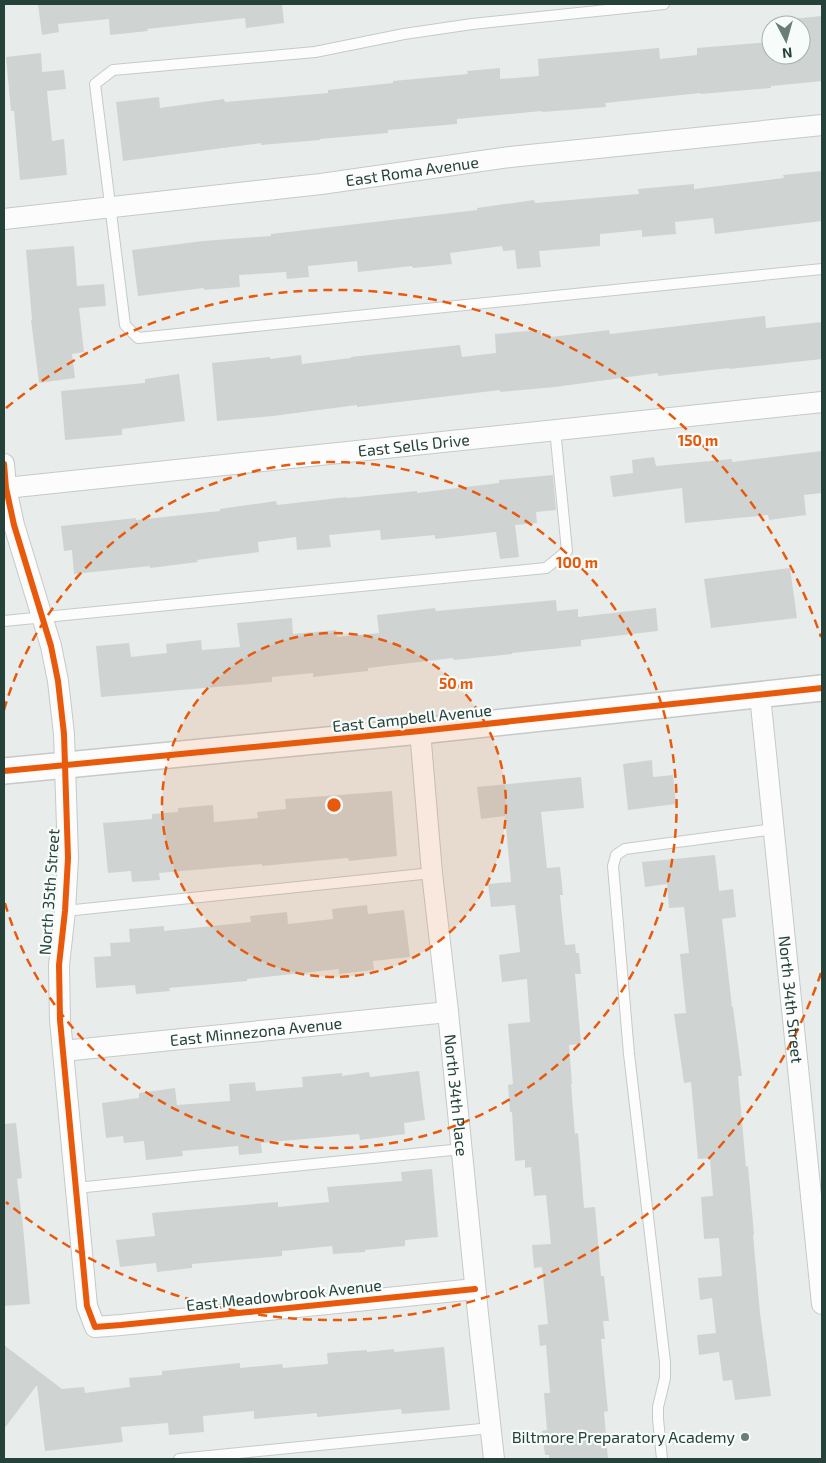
<svg xmlns="http://www.w3.org/2000/svg" width="826" height="1463" font-family="'Exo 2',sans-serif">
	<rect width="100%" height="100%" fill="#e8edeb"/>
	<path fill="#cfd4d2" d="M38 4H282L284 23 246 28 245 18 147 29 148 31 110 35 109 19 58 24 59 32 42 35Z
		M822 16V81L771 86V88L701 94 700 93 605 103 606 107 542 112V111L457 119V124L388 130V133L320 139V140L261 145V143L123 161 116 102 159 97 160 108 224 99 225 102 328 93V90L393 83V81L468 74 467 71 500 68V79L539 76 538 59 659 48 660 59 697 55V48L771 42V55H801V25H771V37L770 21Z
		M41 53 42 72 64 70 66 89 47 91 52 141 64 139 67 175 20 180 14 111H11L6 57Z
		M822 171V221L715 234 713 218 675 222 676 234 642 237V230L600 234V246L539 251 541 267 517 269 515 250 503 251 502 246 450 253 452 264 413 268 412 266 358 272 357 261 308 266 309 277 287 279 286 272 239 275 240 287 204 290V288L138 296 132 250 203 241 271 236V234L477 210V208L534 200 535 203 639 194 638 189 694 184V189L784 178 783 175Z
		M74 246 77 286 104 284 106 306 79 308 84 352 72 354 75 378 39 383 31 320H32L26 250Z
		M765 316 766 328 822 322V359L729 369V368L658 376V373L555 387 500 392V390L357 407V405L273 416 217 421 212 363 270 357V359L301 355 302 364 351 358V357L460 345 462 357 496 353 495 334 541 330V335L550 334 551 337 609 330 610 334Z
		M179 374 185 421 122 429V435L65 440 61 391 145 383V379Z
		M822 451V493L804 495 806 515 769 520 768 515 685 523 682 488 613 497 610 476 633 473 632 460 654 457 656 466 732 459V462Z
		M553 475 556 510 536 512 537 523 515 525 519 557 500 559 496 532 435 539V535L381 540 380 530 329 535 331 547 297 550 296 537 258 542 259 552 197 560 198 562 150 568V566L74 574 72 550 64 551 61 526 136 518V520L220 511V509L276 501 277 505 347 497V498L417 491V493L499 483V480Z
		M790 568 797 618 711 628 704 579Z
		M556 600 557 611 578 609V617L656 608 658 631 581 640V646L512 653V654L454 660 453 658 368 668V671L313 677V673L272 677V682L101 697 96 646 129 643 131 657 167 653 166 644 201 640 202 650 240 647 237 623 292 618 293 634 336 630 337 637 379 633 377 615 435 608 436 611Z
		M652 760 653 777 673 775 676 804 628 810 623 764Z
		M581 777 584 808 541 812 547 868 560 867 563 895H560L565 945 575 944 576 953H579L581 974H575L581 1044 569 1045 572 1084H571L575 1134 578 1133 584 1208 595 1207 601 1276H604L609 1321H603L605 1339H601L608 1411 604 1412 608 1459H549V1455H545L542 1431 547 1430 544 1393H550L546 1345 540 1346 538 1325 548 1324 542 1267 534 1268 532 1245 551 1244 546 1195 534 1196 531 1167 525 1168V1160L515 1161 512 1112H510L508 1085 513 1084 508 1024 530 1022 527 979 502 982 499 955 520 952 515 905 491 907 488 884 511 882 505 816 481 819 477 787Z
		M392 791 397 856 349 861 348 858 262 866V864L159 873 160 880 132 882 131 871 108 873 103 823 152 819V814L178 812V808L213 805 214 822 258 818 257 812 286 809 285 799Z
		M715 855 719 891 733 889 736 917 722 919 732 1007H733L742 1076H738L746 1167 748 1166 754 1235H753L760 1313 771 1396 735 1400 732 1380 723 1381 719 1352 699 1355 697 1335 716 1333 712 1298 700 1300 698 1278 722 1276 719 1238 704 1239 701 1197 713 1196 710 1158 698 1159 691 1082 684 1083 674 1014 686 1013 680 954 689 953 684 907 669 908 667 884 645 887 642 862Z
		M367 905 368 914 404 910 410 957 373 961 374 970 339 974V969L247 979V981L169 988 170 991 136 994 135 985 96 988 94 957 111 956 110 943 130 942 129 929 164 926V931L251 922 250 916 287 912 288 924 333 919 332 909Z
		M419 1071 425 1120 404 1123 405 1134 360 1140 359 1134 261 1143 262 1153 239 1155 238 1146 182 1151 183 1156 146 1160 144 1141 124 1143 123 1136 106 1138 102 1103 139 1098V1093L175 1088 177 1105 230 1101 229 1084 255 1082 256 1091 303 1087 302 1077 342 1073V1076L369 1072 370 1077Z
		M16 1123 22 1178 17 1179 23 1226 30 1304 4 1306V1124Z
		M432 1169 438 1237 405 1240V1246L365 1250V1252L333 1254 332 1246 282 1251V1256L192 1264V1268L157 1272 156 1263 120 1267 116 1240 155 1236 152 1213 278 1202V1207L329 1202 327 1187 402 1181 401 1172Z
		M4 1345 62 1389 84 1387 85 1393 130 1387 129 1378 162 1375V1371L240 1363V1368L282 1364 283 1368 328 1364 327 1353 367 1350V1352L394 1349V1352L444 1347 450 1410 402 1414 401 1409 317 1417V1413L254 1419V1411L203 1416 204 1432 169 1435 168 1423 121 1427 123 1442 45 1451 37 1385 4 1429Z"/>
	<g fill="none" stroke-linecap="round" stroke-linejoin="round">
		<g stroke="#c5cac8" stroke-width="12">
			<path id="service" d="M664 4 472 24 404 34 315 52 113 70 95 84 125 325 138 338 822 269
				M4 621 546 568 567 551 555 429
				M65 911 432 873
				M76 1188 462 1149
				M179 1459 491 1428
				M662 1459 658 1419V1407L665 1378V1362L629 1054 613 866 616 855 625 849 774 829"/>
		</g>
		<g stroke="#c5cac8" stroke-width="22">
			<g id="minor">
				<path id="s1" d="M4 219 321 184 510 157 822 125"/>
				<path d="M4 464 6 488 14 525 51 646 58 681 64 734 68 858 65 911 59 965 60 1020 87 1306 95 1327 121 1325 475 1289"/>
				<path id="s2" d="M6 488 822 402"/>
				<path id="s3" d="M760 695 822 1304"/>
				<path id="s4" d="M420 731 432 873 448 1012 478 1314 494 1459"/>
				<path id="s5" d="M63 1051 448 1012"/>
			</g>
		</g>
		<g stroke="#c5cac8" stroke-width="28">
			<path id="tertiary" d="M4 771 420 731 822 688"/>
		</g>
		<use href="#service" stroke="#fcfcfc" stroke-width="10"/>
		<use href="#minor" stroke="#fcfcfc" stroke-width="20"/>
		<use href="#tertiary" stroke="#fcfcfc" stroke-width="25"/>
		<g stroke="#f7fbf9" stroke-width="9">
			<path id="cycleway" d="M4 464 6 488 14 525 51 646 58 681 64 734 68 858 65 911 59 965 60 1020 87 1306 95 1327 121 1325 475 1289
				M4 771 420 731 822 688"/>
		</g>
		<use href="#cycleway" stroke="#e8590c" stroke-width="6"/>
	</g>
	<circle cx="334" cy="805" r="172" fill="#e8590c" fill-opacity=".12"/>
	<g fill="none" stroke="#e8590c" stroke-width="2.5" stroke-dasharray="9 6">
		<circle cx="334" cy="805" r="172"/>
		<path d="M4 710A343 343 0 1 1 4 900"/>
		<path d="M821 973A515 515 0 0 1 6 1202M6 408A515 515 0 0 1 821 637"/>
	</g>
	<circle fill="#697e78" stroke="#f7fbf9" stroke-width="2" cx="745" cy="1437" r="5"/>
	<g text-anchor="middle" stroke-width="4.5" stroke-linejoin="round" paint-order="stroke">
		<g font-size="16" fill="#24423a" stroke="#f7fbf9">
			<text dy="6" stroke="none"><textPath href="#s1" startOffset="411">East Roma Avenue</textPath></text>
			<text dy="6" stroke="none"><textPath href="#s2" startOffset="410">East Sells Drive</textPath></text>
			<text transform="translate(412 718) rotate(-6)" y="6">East Campbell Avenue</text>
			<text transform="translate(49 892) rotate(-86)" y="6">North 35th Street</text>
			<text dy="6" stroke="none"><textPath href="#s3" startOffset="306">North 34th Street</textPath></text>
			<text dy="6" stroke="none"><textPath href="#s5" startOffset="194">East Minnezona Avenue</textPath></text>
			<text dy="6" stroke="none"><textPath href="#s4" startOffset="366">North 34th Place</textPath></text>
			<text transform="translate(284 1295) rotate(-6)" y="6">East Meadowbrook Avenue</text>
		</g>
		<g font-size="16" fill="#24423a" stroke="#f7fbf9" text-anchor="end">
			<text x="735" y="1443">Biltmore Preparatory Academy</text>
		</g>
	</g>
	<circle cx="334" cy="805" r="8" fill="#e8590c" stroke="#f7fbf9" stroke-width="2.5"/>
	<g font-size="15" text-anchor="middle" font-weight="bold" fill="#e8590c" stroke="#f7fbf9" stroke-width="4.5" stroke-linejoin="round" paint-order="stroke">
		<text x="698" y="446">150 m</text>
		<text x="577" y="568">100 m</text>
		<text x="456" y="689">50 m</text>
	</g>
	<rect width="826" height="1463" fill="none" stroke="#24423a" stroke-width="10"/>
	<g transform="translate(786 40) rotate(174)"><circle r="24" fill="#f7fbf9" stroke="#a3b1ad"/>
	<path d="M0-4L9 19L0 12L-9 19Z" fill="#697e78"/>
	<text y="-8" font-size="14" font-weight="bold" text-anchor="middle" fill="#24423a">N</text>
	</g>
</svg>
